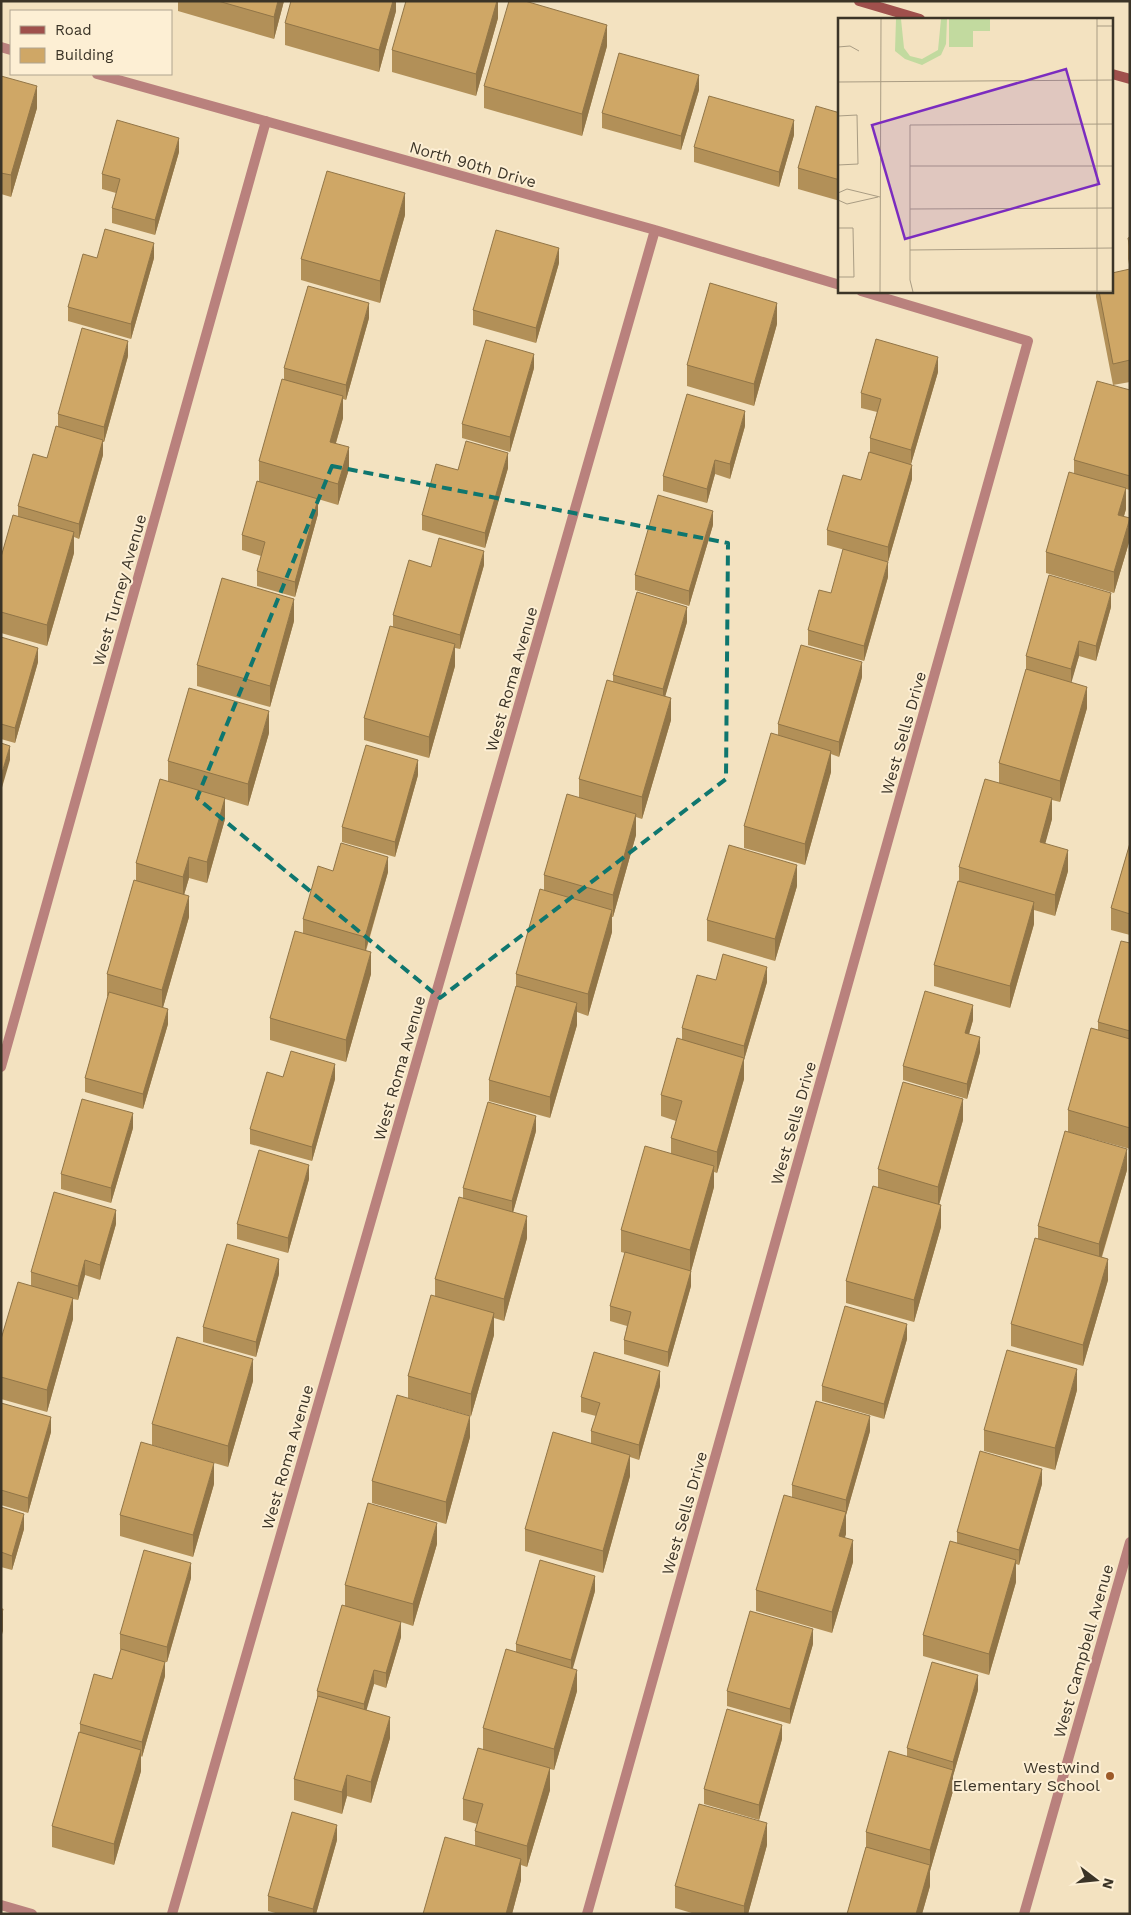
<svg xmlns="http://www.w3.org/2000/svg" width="1131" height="1915" font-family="'Work Sans',sans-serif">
	<rect width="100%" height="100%" fill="#f3e2c0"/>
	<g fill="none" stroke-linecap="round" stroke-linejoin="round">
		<path stroke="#b9817d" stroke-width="10" d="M1 47 11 50
			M97 74 655 230 840 285
			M1 1067 266 121
			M1 1905 32 1914
			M172 1914 655 230
			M587 1914 1028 341 861 291
			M1024 1914 1130 1542"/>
		<path stroke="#9f504c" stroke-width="10" d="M859 1 920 19
			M1112 74 1130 79"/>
	</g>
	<path fill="#b29058" d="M178 1H284L274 39 178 11Z
		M396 1V11L379 72 285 45V23Z
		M498 1V18L476 96 392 72V50Z
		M607 46 582 136 484 108V86Z
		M1 76 37 108 11 197 1 194Z
		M699 90 681 150 602 128V113Z
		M840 113V201L798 189V168Z
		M794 135 779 187 694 162V147Z
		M179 152 155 235 112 223V208L116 193 102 189V174Z
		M405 215 380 303 301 280V259Z
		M1130 237V382L1113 385 1096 297V291H1112L1130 270 1128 259V238Z
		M154 258 131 339 68 321V307Z
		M559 263 536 343 473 325V310Z
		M369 318 346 400 343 399V418L336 443 349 469 338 505 318 499V514L295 597 257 586V571L261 556 242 550V535L259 482V461L284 380V368Z
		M777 324 754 406 687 386V365Z
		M128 356 104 442H103V455L79 539 74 537V553L47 646 1 633V557L18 516V506L47 458 58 427V414Z
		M534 368 510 452 462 438V424Z
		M938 372 911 464 912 479 888 562 827 545V530L861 480 870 452V438L877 412 861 408V393Z
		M1130 390V490L1126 489V509L1124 516 1130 539 1114 593 1046 573V552L1074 473V460Z
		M745 426 730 479 715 474 707 503 663 491V476Z
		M508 468 485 548 422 530V515L458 470Z
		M713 525 689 606 635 590V575Z
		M484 565 460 649 455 648V666L429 758 364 740V718L393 626V615L431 567Z
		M888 577 864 661 808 645V630Z
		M1111 607 1096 661 1079 656 1071 682 1087 708 1060 802 1052 800V819L1045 843 1068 871 1055 916 1034 910V924L1010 1008 934 986V965L959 881V867L999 783V763L1026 670V656Z
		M294 621 270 707 197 686V665Z
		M687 622 665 696 671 720 642 819 636 817V835L613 917H612V932L588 1016 577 1012V1025L550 1118 489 1101V1080L516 988V974L544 891V875L579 798V779L613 682V675Z
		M1 637 38 662 15 743 1 739Z
		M862 677 839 757 831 754V772L805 865 744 848V826L778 736V724Z
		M269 733 248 806 225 799V819L207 883 189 878 184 895 189 917 163 1007 168 1024 143 1109 85 1092V1078L108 996H107V974L136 881V863L168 781V761Z
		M418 775 395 857 342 842V827Z
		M1130 843V935L1111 930V908Z
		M333 871 388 872 366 951 371 974 346 1062 270 1040V1018L303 933V919Z
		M797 886 775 961 707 941V920Z
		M1130 943V1149L1068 1132V1110L1098 1030V1022Z
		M716 980 767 982 744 1060V1079L717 1173 714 1172V1187L691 1271V1286L668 1367 624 1354V1340L627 1326 610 1321V1306L625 1253 621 1252V1230L671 1154V1138L676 1121 661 1116V1095L682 1040V1028Z
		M973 1020 969 1034 980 1052 967 1099 903 1080V1066Z
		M283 1077 335 1079 312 1161 250 1144V1129Z
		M963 1120 939 1205 941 1227 914 1322 846 1303V1281L878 1187V1169Z
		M133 1128 111 1203 61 1189V1174Z
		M536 1131 513 1212 527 1238 504 1321 494 1318V1335L471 1416 408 1398V1376L435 1296V1279L463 1198V1188Z
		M1127 1170 1102 1257 1108 1280 1083 1366 1011 1346V1324L1038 1238V1226Z
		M309 1179 288 1253 237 1239V1224Z
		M116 1224 100 1280 85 1275 78 1300 73 1299V1319L47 1412 1 1399V1339L31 1286V1272Z
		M279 1274 256 1357 203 1342V1327Z
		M907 1339 884 1419 822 1401V1386Z
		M253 1381 228 1467 152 1445V1424Z
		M660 1386 639 1460 630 1457V1476L603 1573 525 1551V1529L591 1444V1431L596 1416 581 1412V1397Z
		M1077 1390 1055 1470 984 1451V1430Z
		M1 1403 51 1432 28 1513 1 1505Z
		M870 1431 846 1515V1534L844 1538 853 1562 832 1633 756 1611V1590L792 1497V1485Z
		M470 1437 446 1524 372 1503V1481Z
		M214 1484 193 1557 120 1536V1515Z
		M1042 1484 1019 1565 1016 1564V1582L989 1675 923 1656V1635L957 1543V1532Z
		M1 1507 24 1529 12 1570 1 1567Z
		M437 1544 413 1626 401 1622V1637L386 1688 374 1684 366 1710 390 1738 371 1803 347 1796 342 1814 294 1800V1779L317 1699V1691L345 1606V1585Z
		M191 1578 167 1662H165V1676L142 1757 141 1756V1771L114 1865 52 1847V1826L80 1732V1724L112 1679 121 1649H120V1634Z
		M595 1591 572 1668 577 1691 554 1770 550 1769V1790L527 1867 521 1865V1880L512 1914H423L475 1845V1831L477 1824 463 1820V1799L483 1749V1728L516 1652V1644Z
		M813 1644 790 1724 727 1706V1691Z
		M978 1690 953 1776V1791L930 1871V1886L922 1914H847L866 1847V1832L907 1756V1748Z
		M782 1739 759 1820 704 1804V1789Z
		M337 1840 316 1914H279L268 1911V1896Z
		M767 1845 748 1914H695L675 1908V1886Z"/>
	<path fill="#917547" d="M278 1H284L274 39V17Z
		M393 1H396V11L379 72V50Z
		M497 1H498V18L476 96V74Z
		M607 25V46L582 136V114Z
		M699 75V90L681 150V136Z
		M37 86V108L11 197V175Z
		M794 120V135L779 187V172Z
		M179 138V152L155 235V220Z
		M405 193V215L380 303V281Z
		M154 243V258L131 339V324Z
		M559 248V263L536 343V328Z
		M369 303V318L346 400V385Z
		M777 303V324L754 406V384Z
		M128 341V356L104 442V427Z
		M534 354V368L510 452V437Z
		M938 357V372L911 464V450Z
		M343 396V418L330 463V442Z
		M745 411V426L730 479V464Z
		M103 440V455L79 539V524Z
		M349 447V469L338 505V484Z
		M508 453V468L485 548V533Z
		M715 460V474L707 503V489Z
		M912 465V479L888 562V547Z
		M1126 488V509L1118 536V515Z
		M318 499V514L295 597V582Z
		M713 511V525L689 606V591Z
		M1130 518V539L1114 593V572Z
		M74 532V553L47 646V625Z
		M484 551V565L460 649V635Z
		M888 562V577L864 661V646Z
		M1111 593V607L1096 661V646Z
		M294 599V621L270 707V686Z
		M687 607V622L663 704V689Z
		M1079 641V656L1071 684V669Z
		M455 644V666L429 758V737Z
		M38 648V662L15 743V728Z
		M862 662V677L839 757V742Z
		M1087 687V708L1060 802V781Z
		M671 698V720L642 819V797Z
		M269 711V733L248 806V784Z
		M10 746V760L1 791V776Z
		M831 751V772L805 865V844Z
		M418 760V775L395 857V842Z
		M225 798V819L207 883V862Z
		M1052 798V819L1040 863V842Z
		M636 814V835L613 917V895Z
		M1068 850V871L1055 916V895Z
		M189 857V878L183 898V877Z
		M388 857V872L365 952V937Z
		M797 865V886L775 961V939Z
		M189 896V917L162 1011V990Z
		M1034 902V924L1010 1008V986Z
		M612 910V932L588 1016V994Z
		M371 952V974L346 1062V1040Z
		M767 967V982L744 1060V1079L717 1173V1152L744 1058V1046Z
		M577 1003V1025L550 1118V1097Z
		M973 1005V1020L965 1048V1033Z
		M168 1009V1024L143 1109V1094Z
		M980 1037V1052L967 1099V1084Z
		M335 1064V1079L312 1161V1147Z
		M963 1099V1120L938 1208V1187Z
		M133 1113V1128L111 1203V1188Z
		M536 1116V1131L512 1216V1201Z
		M1127 1149V1170L1099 1265V1244Z
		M309 1165V1179L288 1253V1238Z
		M714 1166V1187L691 1271V1286L668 1367V1352L690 1271V1250Z
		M941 1205V1227L914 1322V1300Z
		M116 1210V1224L100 1280V1265Z
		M527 1216V1238L504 1321V1299Z
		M279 1259V1274L256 1357V1342Z
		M1108 1259V1280L1083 1366V1345Z
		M85 1260V1275L78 1300V1286Z
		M73 1298V1319L47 1412V1390Z
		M494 1313V1335L471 1416V1394Z
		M907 1324V1339L884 1419V1404Z
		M253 1359V1381L228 1467V1446Z
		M1077 1369V1390L1055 1470V1448Z
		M660 1371V1386L639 1460V1445Z
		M470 1416V1437L446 1524V1502Z
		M870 1416V1431L846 1515V1500Z
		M51 1417V1432L28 1513V1498Z
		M630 1455V1476L603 1573V1551Z
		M214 1463V1484L193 1557V1535Z
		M1042 1469V1484L1019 1565V1550Z
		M846 1512V1534L839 1558V1536Z
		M24 1514V1529L12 1570V1556Z
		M437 1523V1544L413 1626V1604Z
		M853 1540V1562L832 1633V1612Z
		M1016 1560V1582L989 1675V1654Z
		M191 1563V1578L167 1662V1647Z
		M595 1576V1591L571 1675V1660Z
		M3 1609V1631L1 1638V1617Z
		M401 1622V1637L386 1688V1673Z
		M813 1629V1644L790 1724V1709Z
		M165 1662V1676L142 1757V1742Z
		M374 1670V1684L364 1719V1704Z
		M577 1670V1691L554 1770V1749Z
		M978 1675V1690L953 1776V1791L930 1871V1850L953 1770V1762Z
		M390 1717V1738L371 1803V1782Z
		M782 1725V1739L759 1820V1805Z
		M141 1750V1771L114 1865V1844Z
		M550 1768V1790L527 1867V1846Z
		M347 1775V1796L342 1814V1792Z
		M767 1823V1845L748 1914H744V1906Z
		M337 1825V1840L316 1914H313V1909Z
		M521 1859V1880L512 1914H506Z
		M930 1865V1886L922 1914H916Z"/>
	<path fill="#cfa766" stroke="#917547" d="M218 1H278L274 17Z
		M291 1H393L379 50 285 23Z
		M406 1H497L476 74 392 50Z
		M509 1H525L607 25 582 114 484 86Z
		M619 53 699 75 681 136 602 113Z
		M1 76 37 86 11 175 1 173Z
		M709 96 794 120 779 172 694 147Z
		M816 106 840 113V180L798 168Z
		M117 120 179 138 155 220 112 208 120 179 102 174Z
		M327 171 405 193 380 281 301 259Z
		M105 229 154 243 131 324 68 307 83 254 97 258Z
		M496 230 559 248 536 328 473 310Z
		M1130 237V249L1128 238Z
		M1130 269V360L1113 364 1099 291H1112V273Z
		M710 283 777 303 754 384 687 365Z
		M308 286 369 303 346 385 284 368Z
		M82 328 128 341 104 427 58 414Z
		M876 339 938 357 911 450 870 438 881 399 861 393Z
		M486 340 534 354 510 437 462 424Z
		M282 379 343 396 330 442 349 447 338 484 259 461Z
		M1097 381 1130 390V476L1074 460Z
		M687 394 745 411 730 464 715 460 707 489 663 476Z
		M56 426 103 440 79 524 18 506 33 454 47 458Z
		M466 441 508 453 485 533 422 515 436 464 458 470Z
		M869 452 912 465 888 547 827 530 843 475 861 480Z
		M1069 472 1126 488 1118 515 1130 518 1114 572 1046 552Z
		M257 481 318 499 295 582 257 571 265 542 242 535Z
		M658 495 713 511 689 591 635 575Z
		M13 515 74 532 47 625 1 612V557Z
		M439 538 484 551 460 635 393 615 409 560 431 567Z
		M843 549 888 562 864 646 808 630 819 590 831 593Z
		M1049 575 1111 593 1096 646 1079 641 1071 669 1026 656Z
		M222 578 294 599 270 686 197 665Z
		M637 592 687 607 663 689 613 675Z
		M390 626 455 644 429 737 364 718Z
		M1 637 38 648 15 728 1 724Z
		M801 645 862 662 839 742 778 724Z
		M1026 669 1087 687 1060 781 999 763Z
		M607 680 671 698 642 797 579 779Z
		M189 688 269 711 248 784 168 761Z
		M771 733 831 751 805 844 744 826Z
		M1 743 10 746 1 776Z
		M366 745 418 760 395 842 342 827Z
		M160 779 225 798 207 862 189 857 183 877 136 863Z
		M985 779 1052 798 1040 842 1068 850 1055 895 959 867Z
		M567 794 636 814 613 895 544 875Z
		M341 843 388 857 365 937 303 919 318 866 333 871Z
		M1130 843V914L1111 908Z
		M729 845 797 865 775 939 707 920Z
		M134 880 189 896 162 990 107 974Z
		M958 881 1034 902 1010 986 934 965Z
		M540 889 612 910 588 994 516 974Z
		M295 931 371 952 346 1040 270 1018Z
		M1121 941 1130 943V1031L1098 1022Z
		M723 954 767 967 744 1046 682 1028 697 975 716 980Z
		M516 986 577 1003 550 1097 489 1080Z
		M925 991 973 1005 965 1033 980 1037 967 1084 903 1066Z
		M109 992 168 1009 143 1094 85 1078Z
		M1091 1028 1130 1039V1128L1068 1110Z
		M677 1038 744 1058 717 1152 671 1138 682 1101 661 1095Z
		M291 1051 335 1064 312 1147 250 1129 267 1072 283 1077Z
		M903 1082 963 1099 938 1187 878 1169Z
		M82 1099 133 1113 111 1188 61 1174Z
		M488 1102 536 1116 512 1201 463 1188Z
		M1065 1131 1127 1149 1099 1244 1038 1226Z
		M645 1146 714 1166 690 1250 621 1230Z
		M259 1150 309 1165 288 1238 237 1224Z
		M873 1186 941 1205 914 1300 846 1281Z
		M54 1192 116 1210 100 1265 85 1260 78 1286 31 1272Z
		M459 1197 527 1216 504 1299 435 1279Z
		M1035 1238 1108 1259 1083 1345 1011 1324Z
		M227 1244 279 1259 256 1342 203 1327Z
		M625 1252 691 1271 668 1352 624 1340 631 1312 610 1306Z
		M18 1282 73 1298 47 1390 1 1377V1339Z
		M431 1295 494 1313 471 1394 408 1376Z
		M845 1306 907 1324 884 1404 822 1386Z
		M177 1337 253 1359 228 1446 152 1424Z
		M1007 1350 1077 1369 1055 1448 984 1430Z
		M594 1352 660 1371 639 1445 591 1431 600 1403 581 1397Z
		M397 1395 470 1416 446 1502 372 1481Z
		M816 1401 870 1416 846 1500 792 1485Z
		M1 1403 51 1417 28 1498 1 1490Z
		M553 1432 630 1455 603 1551 525 1529Z
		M141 1442 214 1463 193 1535 120 1515Z
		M980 1451 1042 1469 1019 1550 957 1532Z
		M784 1495 846 1512 839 1536 853 1540 832 1612 756 1590Z
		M368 1503 437 1523 413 1604 345 1585Z
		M1 1507 24 1514 12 1556 1 1552Z
		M950 1541 1016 1560 989 1654 923 1635Z
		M144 1550 191 1563 167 1647 120 1634Z
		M540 1560 595 1576 571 1660 516 1644Z
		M342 1605 401 1622 386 1673 374 1670 364 1704 317 1691Z
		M1 1609H3L1 1617Z
		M750 1611 813 1629 790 1709 727 1691Z
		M121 1649 165 1662 142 1742 80 1724 94 1674 112 1679Z
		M506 1649 577 1670 554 1749 483 1728Z
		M932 1662 978 1675 953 1762 907 1748Z
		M318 1696 390 1717 371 1782 347 1775 342 1792 294 1779Z
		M727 1709 782 1725 759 1805 704 1789Z
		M79 1732 141 1750 114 1844 52 1826Z
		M478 1748 550 1768 527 1846 475 1831 483 1804 463 1799Z
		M889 1751 953 1770 930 1850 866 1832Z
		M699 1804 767 1823 744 1906 675 1886Z
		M292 1812 337 1825 313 1909 268 1896Z
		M445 1837 521 1859 506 1914H423Z
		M866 1847 930 1865 916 1914H847Z"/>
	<path fill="none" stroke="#0f766e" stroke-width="4" stroke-dasharray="10 6" stroke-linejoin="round" d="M332 466 728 543 726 779 440 998 197 798Z"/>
	<circle fill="#9d5a28" stroke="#fdefd4" stroke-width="2" cx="1110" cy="1776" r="5"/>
	<g text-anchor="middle" stroke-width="4" stroke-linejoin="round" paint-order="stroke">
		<g font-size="16" fill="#3b3427" stroke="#fdefd4">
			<text transform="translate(473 164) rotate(16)" y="6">North 90th Drive</text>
			<text transform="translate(119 590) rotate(-74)" y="6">West Turney Avenue</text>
			<text transform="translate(511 679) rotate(-74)" y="6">West Roma Avenue</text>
			<text transform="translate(903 733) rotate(-74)" y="6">West Sells Drive</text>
			<text transform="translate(399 1068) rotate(-74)" y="6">West Roma Avenue</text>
			<text transform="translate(793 1123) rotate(-74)" y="6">West Sells Drive</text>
			<text transform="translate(287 1457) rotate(-74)" y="6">West Roma Avenue</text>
			<text transform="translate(684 1513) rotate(-74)" y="6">West Sells Drive</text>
			<text transform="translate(1083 1651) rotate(-74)" y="6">West Campbell Avenue</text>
		</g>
		<g font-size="16" fill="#3b3427" stroke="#fdefd4" text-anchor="end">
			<text x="1100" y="1773">Westwind<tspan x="1100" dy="18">Elementary School</tspan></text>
		</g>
	</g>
	<g transform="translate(838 18)">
		<rect width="275" height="275" fill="#f3e2c0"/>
		<path d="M58 1H63L66 30 72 38 84 41 100 32 103 1H109L108 26 103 37 84 47 67 41 57 33ZM111 1H152V13H135V29H111Z" fill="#c2da9f"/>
		<path fill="none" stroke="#a99c83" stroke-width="1" d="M259 8H275M0 29 12 28 21 33M0 64 275 62M0 98 19 97 20 146 0 147M72 148H275M0 175 9 171 42 179M0 182 9 186 40 179M72 191 275 190M0 210H15L16 259H0M72 232 275 230M42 274 43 1M75 274 72 262V107L275 106M92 274 275 273M259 274V1"/>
		<path fill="#7b2cbf" fill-opacity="0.15" stroke="#7b2cbf" stroke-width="2.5" d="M228 51 261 166 67 221 34 107Z"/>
		<rect width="275" height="275" fill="none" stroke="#3b3427" stroke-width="2.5"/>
	</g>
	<rect width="1131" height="1915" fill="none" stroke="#3b3427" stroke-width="5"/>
	<rect x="10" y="10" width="162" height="65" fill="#fdefd4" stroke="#afa48f"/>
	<rect x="20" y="26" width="25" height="8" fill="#9f504c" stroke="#afa48f"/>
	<text x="55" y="35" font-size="15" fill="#3b3427">Road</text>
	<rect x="20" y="48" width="25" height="15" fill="#cfa766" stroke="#afa48f"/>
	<text x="55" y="60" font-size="15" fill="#3b3427">Building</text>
	<g transform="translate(1096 1880) rotate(106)" stroke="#fdefd4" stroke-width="4" paint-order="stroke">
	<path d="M0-4L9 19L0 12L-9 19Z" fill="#3b3427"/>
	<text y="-8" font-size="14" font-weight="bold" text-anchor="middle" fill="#3b3427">N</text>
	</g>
</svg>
